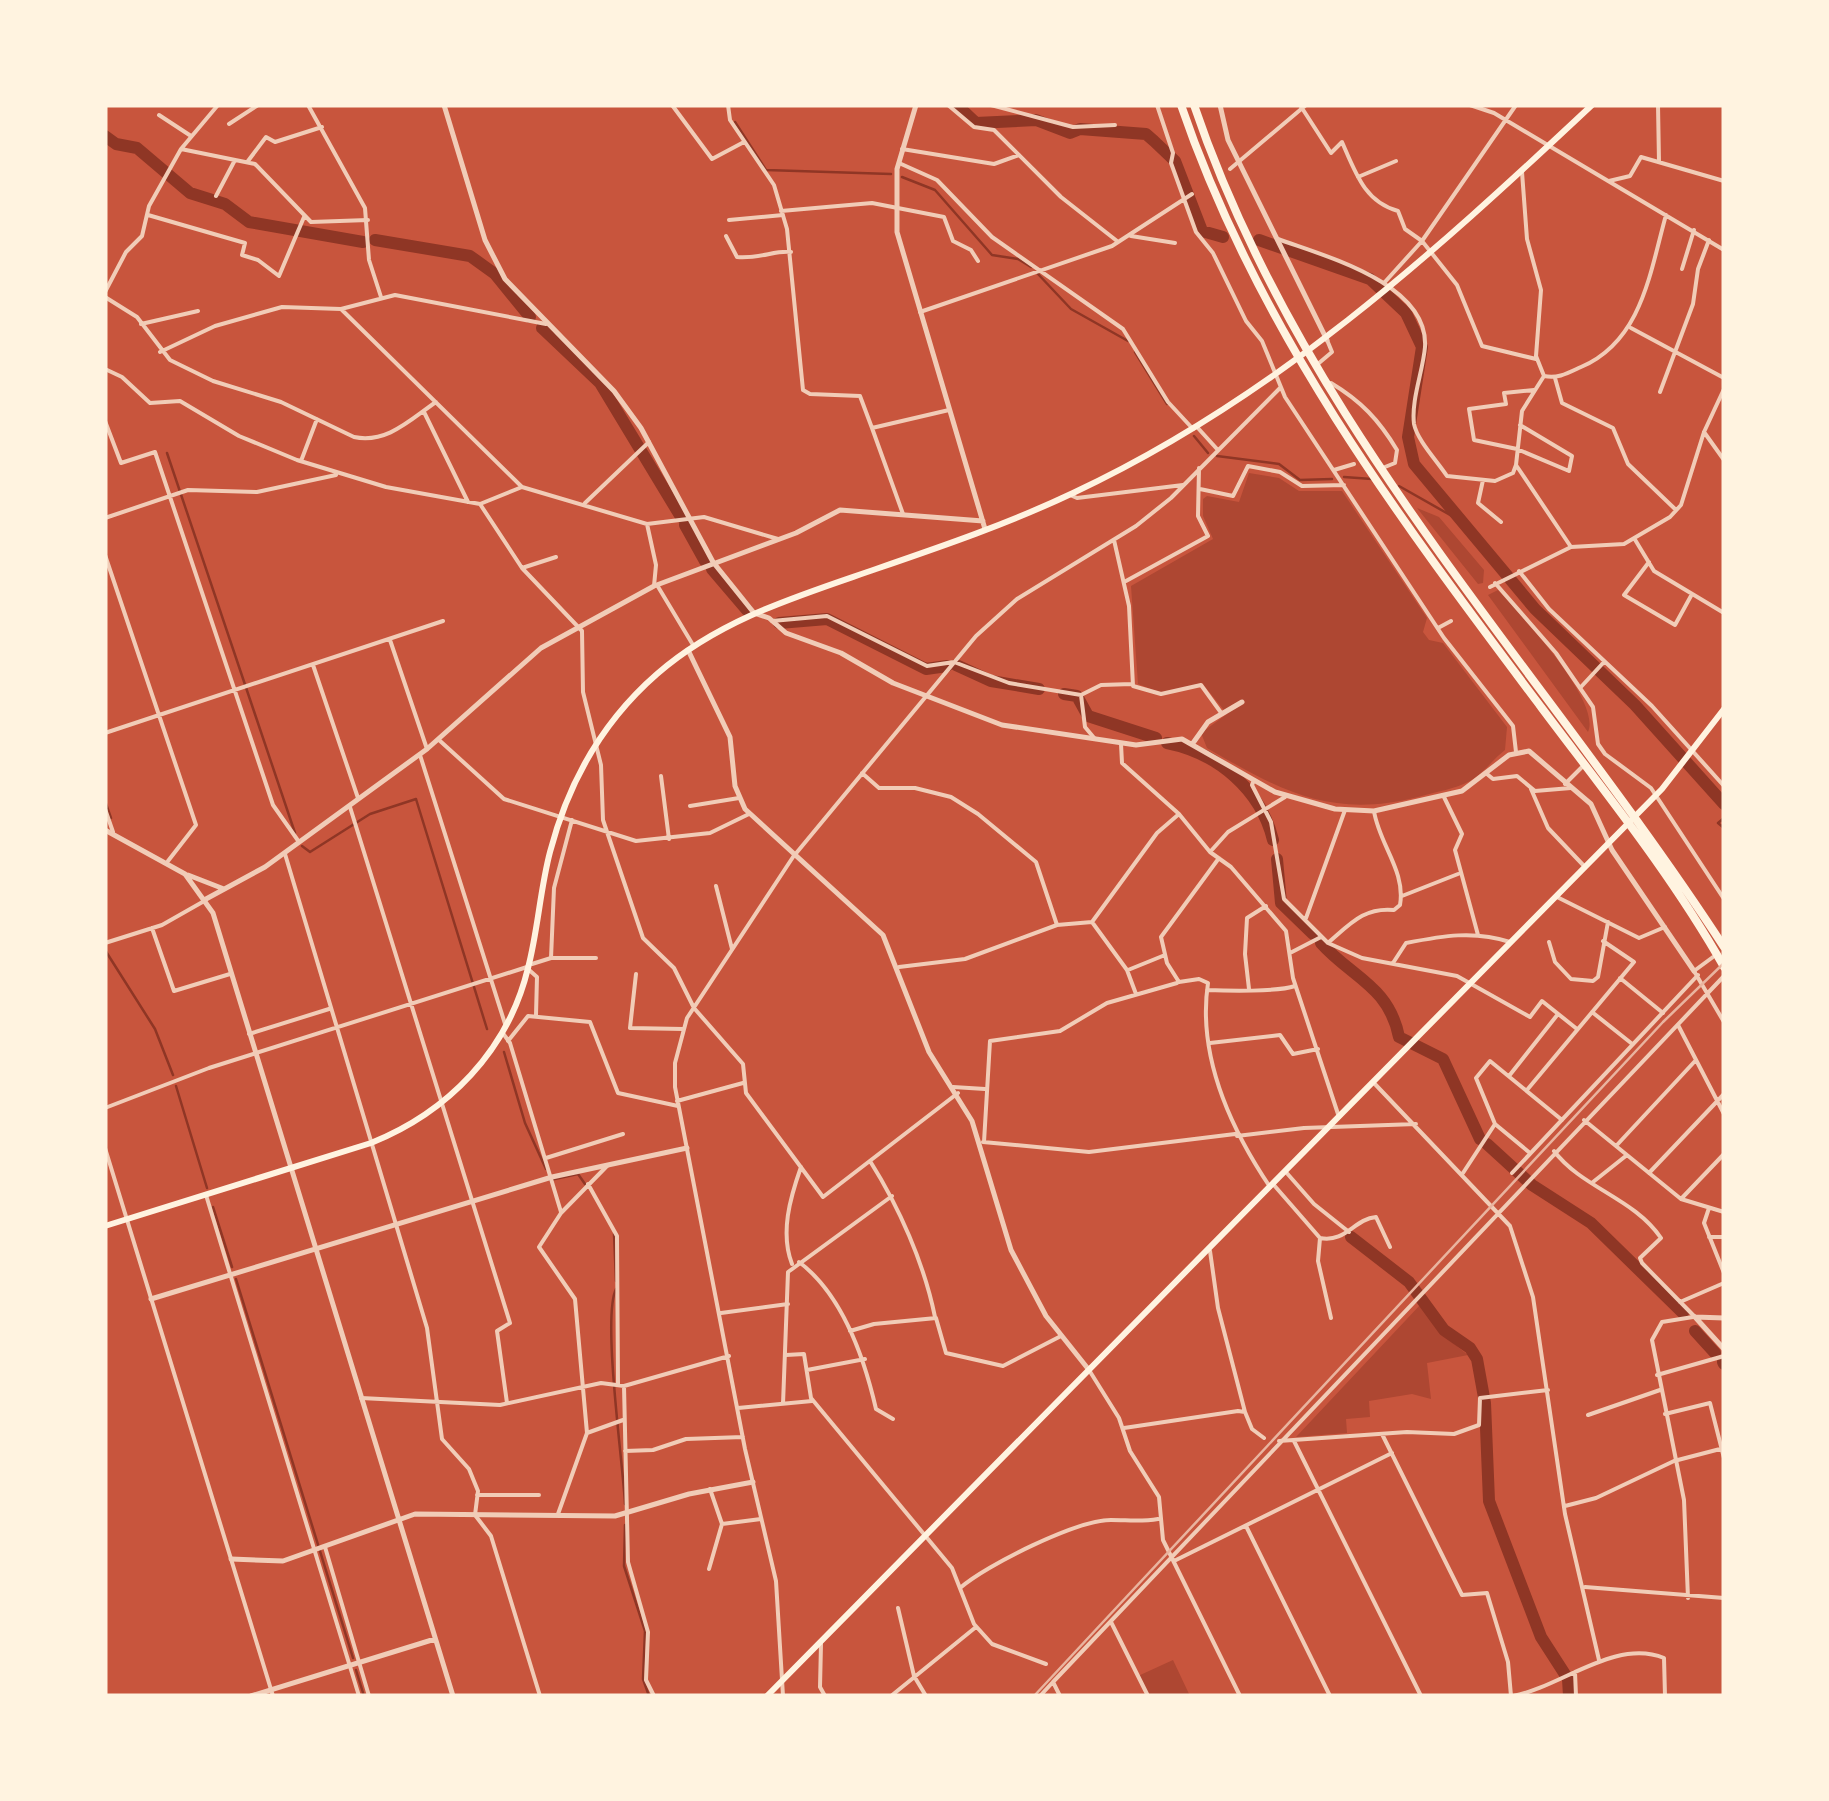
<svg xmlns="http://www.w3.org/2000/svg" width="1829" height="1801" font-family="'DM Sans',sans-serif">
	<rect width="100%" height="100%" fill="#c8553d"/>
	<path fill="#ae4732" d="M1249 473 1279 478 1299 491H1342L1427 618 1423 632 1429 640 1443 643 1507 727 1505 750C1493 759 1483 774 1470 781 1455 789 1435 792 1418 797 1331 819 1281 791 1207 748L1201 733 1227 714 1202 683 1161 693 1138 684 1131 586 1213 539 1203 516V499L1207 496 1239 502Z
		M1417 508 1439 517 1484 570 1483 583 1478 584Z
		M1498 590C1520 614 1602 701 1588 732L1488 595Z
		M1421 1304 1438 1331 1468 1355 1427 1363 1431 1399 1412 1394 1369 1401 1370 1417 1346 1419 1347 1433 1296 1437Z
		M1173 1660 1190 1696H1148L1138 1676Z"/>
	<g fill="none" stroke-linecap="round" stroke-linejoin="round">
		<path stroke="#8f3625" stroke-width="2.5" d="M735 122 766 170 891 174
			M902 177 935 190 992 255 1018 259 1031 267
			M1038 274 1071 309 1128 341
			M1135 352 1167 404
			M1194 436 1208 453
			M167 453 295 833
			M1217 456 1279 464 1300 480 1332 479
			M1344 477 1372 479
			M1399 486 1459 520
			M105 801 111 818
			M1724 818 1718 823 1724 828
			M302 846 310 852 370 814 416 799 487 1029
			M105 950 155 1029 173 1075
			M504 1052 525 1123 546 1169
			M176 1086 207 1188
			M550 1180 578 1174 585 1184
			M213 1207 232 1267
			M614 1234 616 1281
			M236 1279 353 1658
			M616 1289C602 1317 623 1463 625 1504
			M625 1525 624 1566 645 1631 643 1679 649 1696
			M356 1670 364 1696"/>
		<path stroke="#8f3625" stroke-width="12" d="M957 105 976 123 1036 120 1070 133 1080 129 1146 134 1154 141 1175 161 1202 231 1223 237
			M105 136 116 144 137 148 190 193 225 204 249 222 363 242
			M375 240 470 256 495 274 530 317
			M1259 240 1370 279 1406 313 1422 347 1408 437 1414 464 1535 609 1635 705 1724 804
			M542 328 600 383 681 517
			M685 525 705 561
			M712 569 747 610
			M779 623 827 619 926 669 947 666
			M956 665 991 681 1039 689
			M1064 694 1077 696 1088 716 1156 738
			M1167 743C1218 753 1261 790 1273 840
			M1277 859 1281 903 1313 934
			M1321 943C1351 977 1389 986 1399 1037L1443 1059 1480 1139
			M1487 1144 1532 1185 1591 1223 1683 1313
			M1351 1237 1409 1282 1444 1330 1470 1348 1477 1359 1485 1403 1489 1501 1541 1637 1568 1679 1569 1696
			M1695 1331 1715 1353
			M1723 1362 1724 1364"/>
		<path stroke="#f1ccb7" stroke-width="4" d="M308 105 365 208 369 260 381 297
			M672 105 712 159 744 142
			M728 105 730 120 774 185 787 229 803 390 810 394 860 396 872 428
			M948 105 974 127 994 130 1061 197 1117 241
			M991 105 1073 127 1115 125
			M1157 105 1173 153 1171 163 1196 232 1213 253 1246 321 1262 341 1285 397 1444 638 1513 726 1516 752
			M1300 105 1331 153 1342 142C1356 174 1365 202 1398 211L1405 229 1422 241 1384 283
			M1470 105 1494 113 1724 250
			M1516 105 1422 241 1457 285 1482 346 1536 359
			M1658 105 1659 162
			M159 115 191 136
			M229 124 258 105
			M181 149 255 164 311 222 368 220
			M902 149 994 164 1019 155
			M248 161 266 137 275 142 322 127
			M899 163 937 180 992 237 1123 329 1168 402 1193 429
			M1230 169 1306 105
			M1522 172 1527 239 1541 290 1536 356 1544 376 1522 411 1516 465 1571 547
			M1358 177 1396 161
			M1609 181 1630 176 1641 157 1724 181
			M216 196 235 160
			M781 211 872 203 944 217 953 241 971 250 978 261
			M148 215 245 243 242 255 258 260 279 276 304 217
			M729 220 783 215
			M726 236 737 257C760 259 775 250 791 252
			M1131 236 1175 243
			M1278 239C1324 256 1429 283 1425 347 1423 371 1411 400 1414 424 1417 440 1438 462 1447 476L1495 481 1513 473 1516 465
			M1682 269 1694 230
			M105 292 126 252 142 236 149 206 181 149 218 105
			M105 297 137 317 170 360 213 381 281 402 354 437C387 444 411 419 436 402
			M341 309 522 487
			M920 312 1112 246 1192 194
			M141 324 198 311
			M1631 328 1724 378
			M160 352 215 326 282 307 341 309 395 295 546 324
			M1319 363 1332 352 1327 340
			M105 369 122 377 150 403 180 401 239 436 297 460 386 487 480 504 522 487 647 524 704 517 778 539
			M1544 376C1558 379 1568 373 1581 367 1642 341 1650 272 1666 215
			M1555 378 1562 403 1613 428 1628 464 1676 510
			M1331 383C1361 401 1379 420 1397 450L1395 463 1385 467
			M1660 392 1693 304 1698 269 1709 240
			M424 412 468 502
			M105 421 121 463 155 452 273 805 299 842
			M1520 425 1572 456 1569 471 1517 449 1474 440 1469 409 1506 404 1504 393 1534 390
			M1197 427 1217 449
			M1704 432 1724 460
			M301 461 317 419
			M1334 470 1354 464
			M1483 480 1478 503 1501 522
			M1200 489 1233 496 1248 466 1280 472 1302 486 1344 485
			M1070 495 1077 498 1183 485
			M585 503 649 442
			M480 504 522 568 582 631 583 692 601 765 603 820 643 938 674 968 694 1008 743 1064 746 1093 823 1197 958 1093
			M903 514 872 428 949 410
			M105 518 188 490 257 492 336 475
			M647 524 656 565 654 586
			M1634 538 1654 571 1724 613
			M1114 540 1129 606 1133 686 1161 694 1201 685 1222 714
			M105 555 196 825 168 861
			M1649 562 1624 595 1675 625 1692 594
			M522 568 556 557
			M1519 571 1549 609 1652 706 1724 786
			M1126 581 1208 536 1198 516 1199 468
			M1495 583 1556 653 1593 707 1598 744 1605 754 1651 788 1724 899
			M657 585 693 645
			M1490 587 1571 547 1624 544 1670 517 1681 505 1704 432 1724 389
			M772 621 827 616 927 666 954 662 1009 683 1081 695 1085 727 1095 739
			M1438 628 1451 621
			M390 640 427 749
			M313 665 358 798
			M1580 688 1604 662
			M1081 695 1101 685 1132 684
			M105 733 443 621
			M439 740 504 799 636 841 710 833 749 814
			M1121 744 1122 763 1179 814 1210 852 1231 867 1286 931 1293 978 1339 1117
			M420 755 506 1027
			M862 773 879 788H915L951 797 978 814 1036 862 1057 925 1092 922 1157 833 1179 814
			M1487 774 1493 779 1517 776 1535 791 1571 788
			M661 776 669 839
			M1254 780 1252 785 1271 822 1284 899 1328 943 1362 958 1457 976 1530 1017 1542 1001 1577 1029
			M1565 784 1583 766
			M1531 789 1548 828 1585 867
			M1443 795 1462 834 1455 850 1478 935
			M690 806 739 798
			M350 807 510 1323 497 1331 507 1403
			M105 809 113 832
			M1210 852 1228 832 1285 797
			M285 854 427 1328 442 1439 469 1469 478 1491 475 1515 491 1536 540 1696
			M1219 858 1161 937 1167 963 1179 982 1199 979 1208 983C1197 1056 1231 1129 1270 1187
			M716 886 732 949
			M1402 896 1458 874
			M1557 897 1639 938 1665 927
			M1306 918 1345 810
			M1092 922 1127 970 1136 994
			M152 928 174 991 230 974
			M1329 942C1351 923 1365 907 1394 910L1400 905C1406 871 1379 844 1374 811
			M1549 942 1555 962 1571 979 1593 981 1598 977 1608 922
			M105 943 162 925 206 900
			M1290 953 1321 937
			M1713 957 1694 971 1724 1022
			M551 958 554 888 572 820
			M1393 963 1406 943C1442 936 1474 930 1510 942
			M532 964 551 958H596
			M899 967 965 959 1057 925
			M528 969 537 977 536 1015
			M1128 970 1165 955
			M636 974 630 1028 683 1029
			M1620 978 1663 1013
			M1249 989 1245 954 1247 918 1266 906
			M1207 990C1229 991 1277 992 1295 986
			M1592 1012 1631 1043
			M1678 1025 1724 1114
			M502 1032 510 1043 561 1212
			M249 1034 329 1009
			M508 1041 528 1016 590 1022 618 1093 678 1106
			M1210 1043 1280 1035 1293 1054 1318 1049
			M1509 1076 1558 1014
			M1373 1082 1510 1226 1533 1297 1565 1514 1599 1660
			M953 1087 985 1089
			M1527 1090 1634 962 1603 941
			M677 1101 743 1083
			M105 1108 209 1068 527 967
			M1584 1120 1681 1199 1724 1212
			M1237 1136 1304 1128 1416 1124
			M983 1142 1089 1152 1235 1134
			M984 1142 990 1041 1060 1031 1107 1003 1177 983
			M1616 1146 1696 1060
			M105 1148 273 1696
			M1554 1151C1582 1188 1634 1198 1661 1238L1640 1258 1642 1263 1695 1317
			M1530 1153 1495 1124 1476 1078 1490 1061 1562 1120
			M546 1158 623 1134
			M870 1161C899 1207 924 1263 935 1317
			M1285 1171 1314 1204 1349 1232
			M1463 1173 1495 1124
			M1512 1173 1698 975
			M1649 1173 1724 1094
			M1593 1182 1627 1155
			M588 1184 617 1236 618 1384
			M1273 1184 1320 1238 1318 1261 1331 1318
			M206 1195 359 1696
			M1681 1199 1724 1154
			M1709 1208 1704 1223 1724 1273
			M1709 1237H1724
			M1320 1238C1346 1243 1354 1219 1376 1217L1390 1247
			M1210 1251 1218 1308 1245 1412
			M799 1262C843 1295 864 1357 876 1409L893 1419
			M792 1264C780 1233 790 1198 801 1167
			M1680 1302 1724 1283
			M721 1313 788 1304
			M850 1331 874 1324 936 1318 946 1353 1003 1366 1061 1336
			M786 1355 804 1354 811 1398 952 1568 974 1624 992 1644 1046 1664
			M807 1370 865 1359
			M1089 1370 1119 1418 1130 1451 1159 1497 1163 1540 1240 1696
			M1657 1375 1724 1356
			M624 1386 628 1562 648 1632 646 1680 654 1696
			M361 1398 500 1405 601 1383 624 1386 729 1356
			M783 1404 788 1272 892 1196
			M738 1408 812 1401
			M1665 1414 1710 1403 1724 1458
			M1588 1415 1660 1390
			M1124 1428 1238 1411 1245 1412 1252 1429 1264 1438
			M587 1433 623 1420
			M1382 1434 1462 1595 1487 1593 1508 1662 1511 1696
			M1279 1441 1407 1432 1454 1434 1479 1425 1480 1398 1548 1390
			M1294 1441 1421 1696
			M625 1451 653 1450 686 1439 743 1437
			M477 1495H539
			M1565 1506 1596 1498 1674 1461 1724 1448
			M558 1514 587 1433 575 1299 539 1247 561 1213 607 1166
			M722 1524 761 1519
			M1246 1526 1330 1696
			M325 1547 369 1696
			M1174 1561 1392 1453
			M709 1569 722 1524 710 1489
			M1585 1587 1724 1598
			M960 1588C986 1565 1077 1520 1111 1520 1128 1520 1141 1522 1158 1519
			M1688 1598 1684 1500 1652 1340 1662 1322 1693 1317
			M898 1608 914 1676 926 1696
			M1111 1622 1148 1696
			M821 1644 820 1687 825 1696
			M1575 1672 1576 1696
			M783 1696 776 1581 745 1449 675 1087V1063L687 1018 793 857 976 636 1017 599 1136 526 1171 498 1280 388
			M891 1696 976 1627
			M1040 1696 1053 1682
			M1060 1696 1053 1682 1724 976
			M1513 1696C1561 1687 1615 1638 1664 1658L1665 1696"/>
		<path stroke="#f1ccb7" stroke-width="5" d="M444 105 485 240 505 279 614 391 641 428 713 562 754 613 769 618 786 633 841 653 893 683 1002 725 1136 745 1182 739 1275 792 1335 809 1374 811 1462 791 1509 755 1529 751 1591 804 1612 850 1694 971
			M916 105 897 169V232L985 529
			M1220 105 1228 140 1327 340
			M688 650 730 737 735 786 745 809 883 935 929 1052 972 1121 1011 1250 1046 1316 1089 1370
			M1193 743 1208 722 1242 702
			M105 830 185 874 213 913 453 1696
			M188 875 224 889
			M206 899 265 867 427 749 541 648 654 586 796 533 840 510 983 521
			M151 1299 552 1177 687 1148
			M1695 1317 1724 1349
			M1695 1317 1724 1318
			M231 1559 283 1561 415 1514 615 1516 689 1494 753 1482
			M251 1696 435 1639"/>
		<path stroke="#fff3e0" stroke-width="6" d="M105 1226 371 1143C448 1112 508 1051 528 968 538 930 540 890 550 852 568 783 603 721 657 674 720 619 798 596 876 569 943 546 1010 523 1073 493 1274 399 1432 255 1592 105
			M767 1696 1662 789 1724 709"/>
		<path stroke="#fff3e0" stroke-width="8" d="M1181 105C1258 331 1399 518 1541 707 1604 791 1672 875 1724 967
			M1194 105C1302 425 1543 669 1724 947"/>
		<path stroke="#e9b49f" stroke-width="2.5" d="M1034 1696 1663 1022 1724 963"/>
	</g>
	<rect width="1829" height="1801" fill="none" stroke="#fff3e0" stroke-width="215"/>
</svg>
